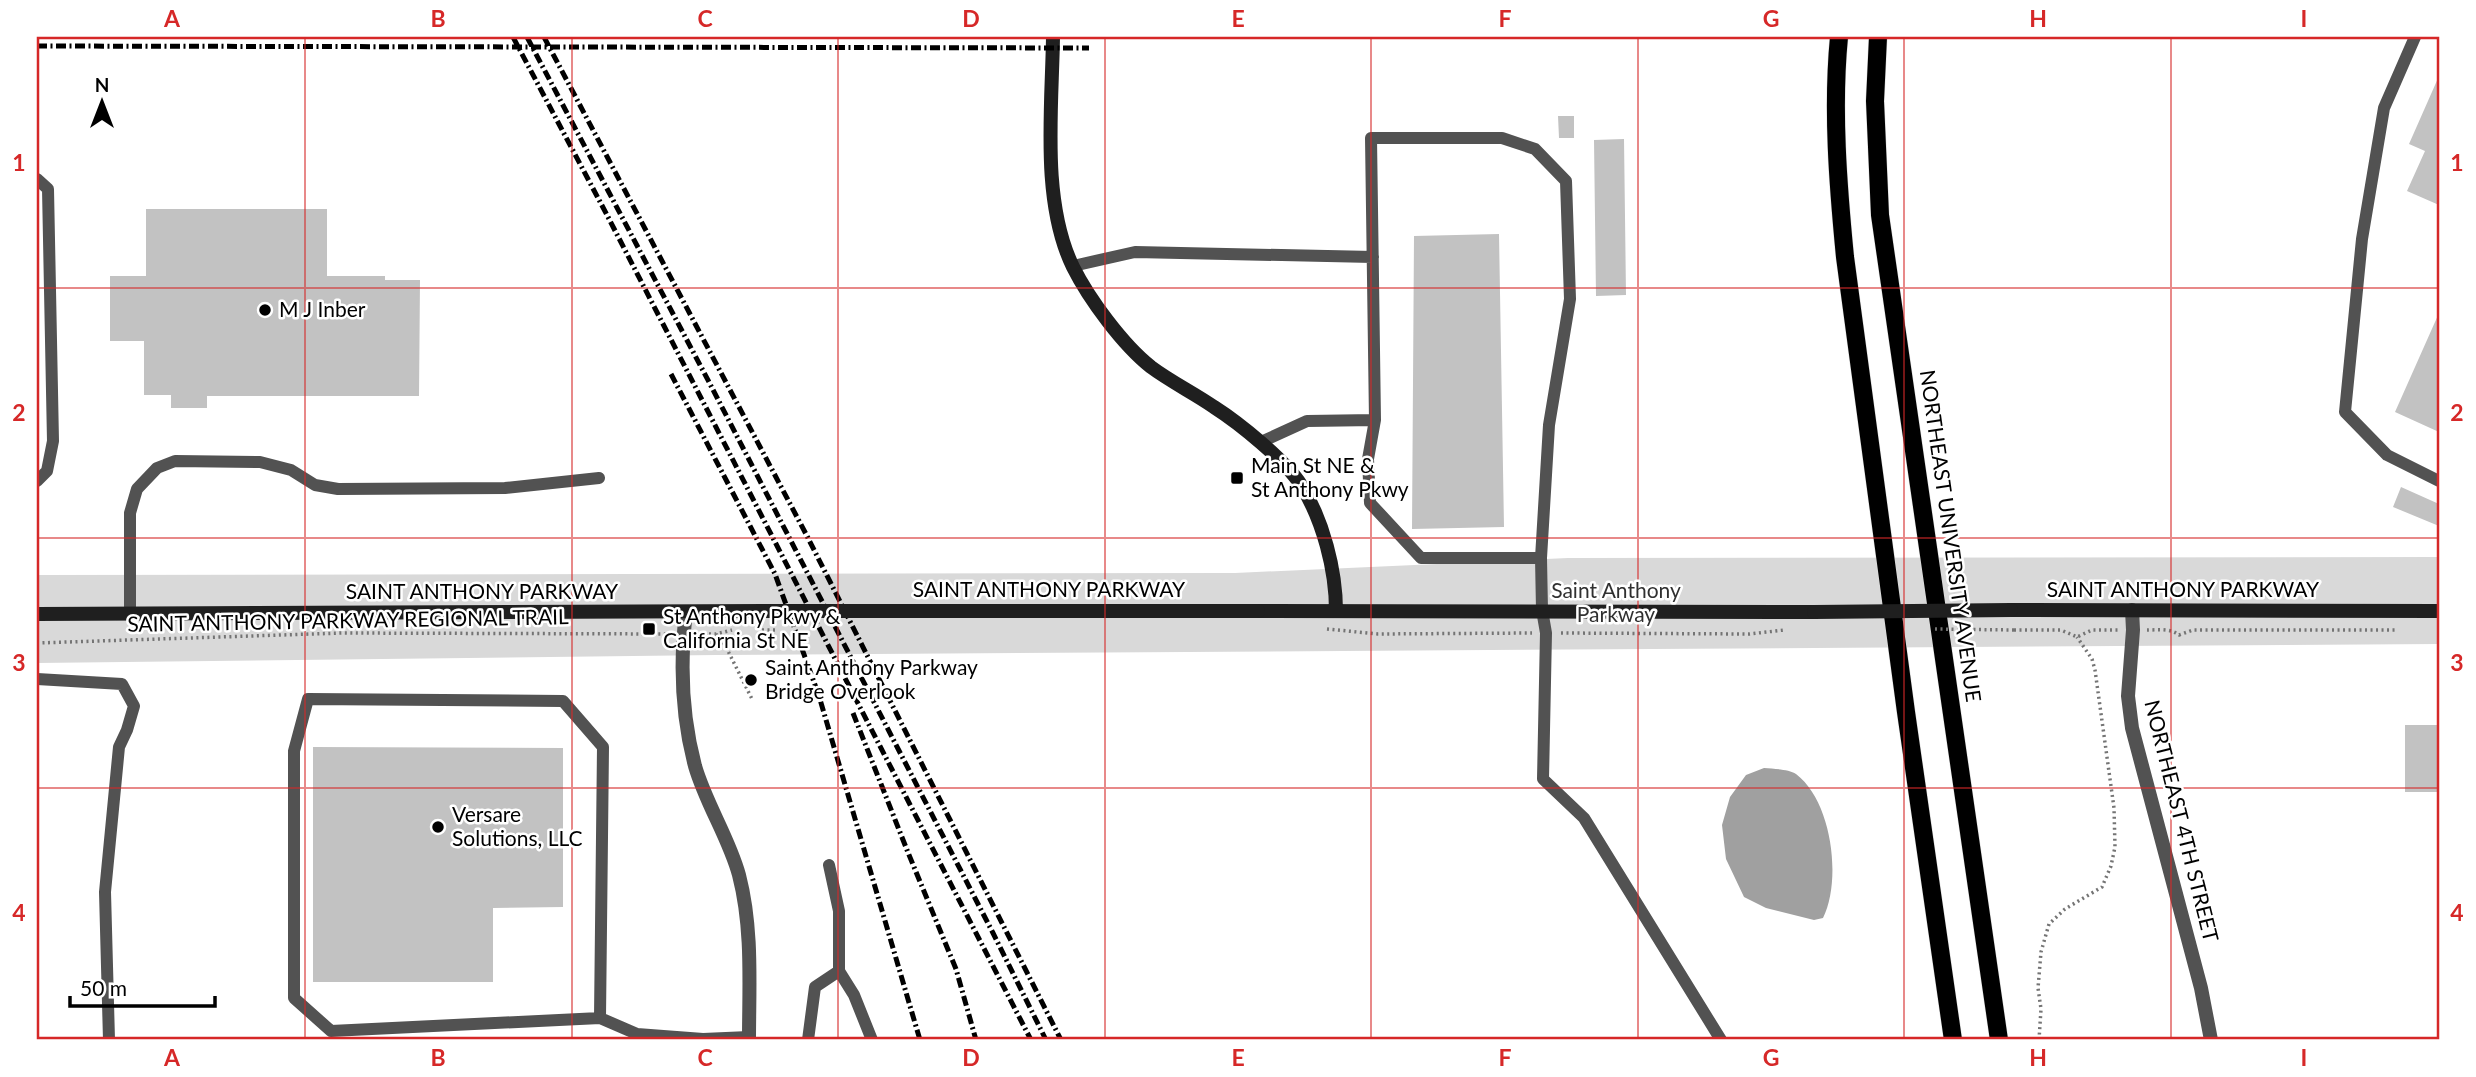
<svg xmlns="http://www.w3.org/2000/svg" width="2476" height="1077" font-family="Lato,sans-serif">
	<rect width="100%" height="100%" fill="#fff"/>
	<path fill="#d9d9d9" d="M2439 557V644L716 655 37 663V575L1235 573 1568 558Z"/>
	<path fill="#a0a0a0" d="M1764 768C1774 769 1789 769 1796 774 1832 801 1842 880 1823 918L1814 920 1766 908 1744 897 1726 859 1722 825 1730 797 1746 775Z"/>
	<path fill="#c2c2c2" d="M2439 76V205L2407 191 2425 151 2409 144Z
		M1558 116H1574V138H1559Z
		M1624 139 1626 295 1596 296 1594 140Z
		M146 209H327V276H385V280H420L419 396H207V408H171V395H144V341H110V276H146Z
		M1499 234 1504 527 1412 529 1414 236Z
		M2439 313V432L2395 412Z
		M2401 487 2439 504V526L2393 507Z
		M2405 725H2439V792H2405Z
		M313 747 563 748V907L493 908V982H313Z"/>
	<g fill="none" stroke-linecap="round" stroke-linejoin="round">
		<g stroke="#dbdbdb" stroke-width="19">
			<path id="primary" d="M1839 37C1832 109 1838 185 1845 257L1906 712 1953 1040
				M1878 37 1875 101 1880 215 1999 1040"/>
		</g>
		<path stroke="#747474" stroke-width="3.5" stroke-dasharray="2 3.5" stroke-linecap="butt" d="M1327 629 1378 634 1532 633
			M2014 630H2061L2077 637 2092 630H2118
			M2147 630C2157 630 2171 628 2179 635L2193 630H2395
			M1561 633 1749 634 1784 630
			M698 634H716L732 630
			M716 634 725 645 753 701
			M37 643 342 633 670 634
			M2039 1040 2041 1009 2038 988 2041 952 2049 924 2065 909 2102 887 2111 866 2115 847 2114 808 2095 670 2092 659 2077 637"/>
		<path stroke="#525252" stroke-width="12" d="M2415 37 2384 108 2362 239 2345 412 2387 455 2439 481
			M37 179 48 189 53 441 47 471 37 481
			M1073 266 1135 252 1373 257
			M1375 420 1371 138H1502L1535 149 1566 181 1570 299 1549 425 1541 558
			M1261 442 1307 421 1375 420 1368 459 1370 503 1421 558H1541L1542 610 1546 633 1543 779 1584 818 1721 1040
			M130 614V513L137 489 157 468 175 461 260 462 291 470 315 485 338 489 505 488 599 478
			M37 679 122 684 134 706 127 730 119 747 105 892 109 1040
			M829 865 839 911V971L854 995 872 1040
			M600 1018 331 1031 294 998V751L308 699 563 701 603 747 600 1018 637 1034 703 1039 749 1037
			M808 1040 815 987 839 971"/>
		<path stroke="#525252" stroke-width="14" d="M2132 610 2133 630 2128 696 2132 728 2201 988 2211 1040
			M686 612C680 662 682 717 695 766 706 804 729 838 739 875 753 929 749 986 749 1040"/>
		<path stroke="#1f1f1f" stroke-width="14" d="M1053 37C1052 109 1041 201 1073 267 1089 299 1123 345 1151 367 1171 382 1194 393 1214 407 1239 423 1285 460 1301 485 1323 520 1336 570 1336 611
			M2011 610 2439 611
			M1258 611 1814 612
			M37 614 775 611"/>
		<use href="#primary" stroke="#000" stroke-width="18"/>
		<path stroke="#000" stroke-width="5" stroke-dasharray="10 3.5 2 3.5" stroke-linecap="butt" d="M513 37 607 215 1031 1040
			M527 37 709 382 993 933 1046 1040
			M544 37 807 536 1061 1040
			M37 46 1089 48
			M671 374 775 574 819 696 920 1040
			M853 713 907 850 956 969 976 1040"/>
		<path stroke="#747474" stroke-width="3.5" stroke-dasharray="2 3.5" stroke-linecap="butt" d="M1935 629 2014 630
			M762 630H777"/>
		<path stroke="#1f1f1f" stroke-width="14" d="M775 611H1258
			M1814 612 2011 610"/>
	</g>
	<path fill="none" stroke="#d62828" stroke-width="2" stroke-opacity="0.55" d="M305 37V1040M572 37V1040M838 37V1040M1105 37V1040M1371 37V1040M1638 37V1040M1904 37V1040M2171 37V1040M37 288H2439M37 538H2439M37 788H2439"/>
	<g fill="#000" stroke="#fff" stroke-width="2.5">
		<circle cx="265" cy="310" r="7"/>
		<rect x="1230" y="471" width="14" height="14" rx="3.5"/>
		<rect x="642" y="622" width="14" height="14" rx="3.5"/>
		<circle cx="751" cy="680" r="7"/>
		<circle cx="438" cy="827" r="7"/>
	</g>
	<g text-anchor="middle" stroke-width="5" stroke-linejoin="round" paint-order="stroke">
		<g font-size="21" fill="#000" stroke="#fff" text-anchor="start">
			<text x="279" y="317">M J Inber</text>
			<text x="1251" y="473">Main St NE &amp;<tspan x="1251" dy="24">St Anthony Pkwy</tspan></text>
			<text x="663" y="624">St Anthony Pkwy &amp;<tspan x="663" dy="24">California St NE</tspan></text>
			<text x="765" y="675">Saint Anthony Parkway<tspan x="765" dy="24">Bridge Overlook</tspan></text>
			<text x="452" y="822">Versare<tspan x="452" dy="24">Solutions, LLC</tspan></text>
		</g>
		<g font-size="21" fill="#000" stroke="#fff">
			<text transform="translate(1950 536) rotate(82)" y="7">NORTHEAST UNIVERSITY AVENUE</text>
			<text x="1049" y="597">SAINT ANTHONY PARKWAY</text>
			<text x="2183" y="597">SAINT ANTHONY PARKWAY</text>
			<text x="482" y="599">SAINT ANTHONY PARKWAY</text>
			<text transform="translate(348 621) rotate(-1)" y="7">SAINT ANTHONY PARKWAY REGIONAL TRAIL</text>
			<text transform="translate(2181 821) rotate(76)" y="7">NORTHEAST 4TH STREET</text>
		</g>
		<g font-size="21" fill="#303030" stroke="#fff">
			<text x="1616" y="598">Saint Anthony<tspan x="1616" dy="24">Parkway</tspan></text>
		</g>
	</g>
	<rect width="2476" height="1077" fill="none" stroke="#ffffff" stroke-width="77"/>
	<g transform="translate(102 102)" stroke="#ffffff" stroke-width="5" paint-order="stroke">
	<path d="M0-5L12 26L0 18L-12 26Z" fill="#000000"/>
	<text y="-10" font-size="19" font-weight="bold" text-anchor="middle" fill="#000000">N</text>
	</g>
	<path d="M70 996v10h145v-10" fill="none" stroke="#000000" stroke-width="3.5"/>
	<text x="80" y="996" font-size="21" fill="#000000" stroke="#ffffff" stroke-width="5" paint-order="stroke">50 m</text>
	<rect x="38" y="38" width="2400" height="1000" fill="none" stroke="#d62828" stroke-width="2.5"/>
	<g font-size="23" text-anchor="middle" font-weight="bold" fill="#d62828">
		<text x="172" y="27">A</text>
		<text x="438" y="27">B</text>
		<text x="705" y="27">C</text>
		<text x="971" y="27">D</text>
		<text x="1238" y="27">E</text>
		<text x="1505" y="27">F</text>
		<text x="1771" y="27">G</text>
		<text x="2038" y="27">H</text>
		<text x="2304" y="27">I</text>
		<text x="19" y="171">1</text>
		<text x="2457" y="171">1</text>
		<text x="19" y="421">2</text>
		<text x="2457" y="421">2</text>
		<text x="19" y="671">3</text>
		<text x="2457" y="671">3</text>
		<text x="19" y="921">4</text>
		<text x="2457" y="921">4</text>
		<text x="172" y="1066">A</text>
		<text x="438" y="1066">B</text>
		<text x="705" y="1066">C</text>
		<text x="971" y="1066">D</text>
		<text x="1238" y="1066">E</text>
		<text x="1505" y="1066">F</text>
		<text x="1771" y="1066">G</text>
		<text x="2038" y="1066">H</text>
		<text x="2304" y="1066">I</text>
	</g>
</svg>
